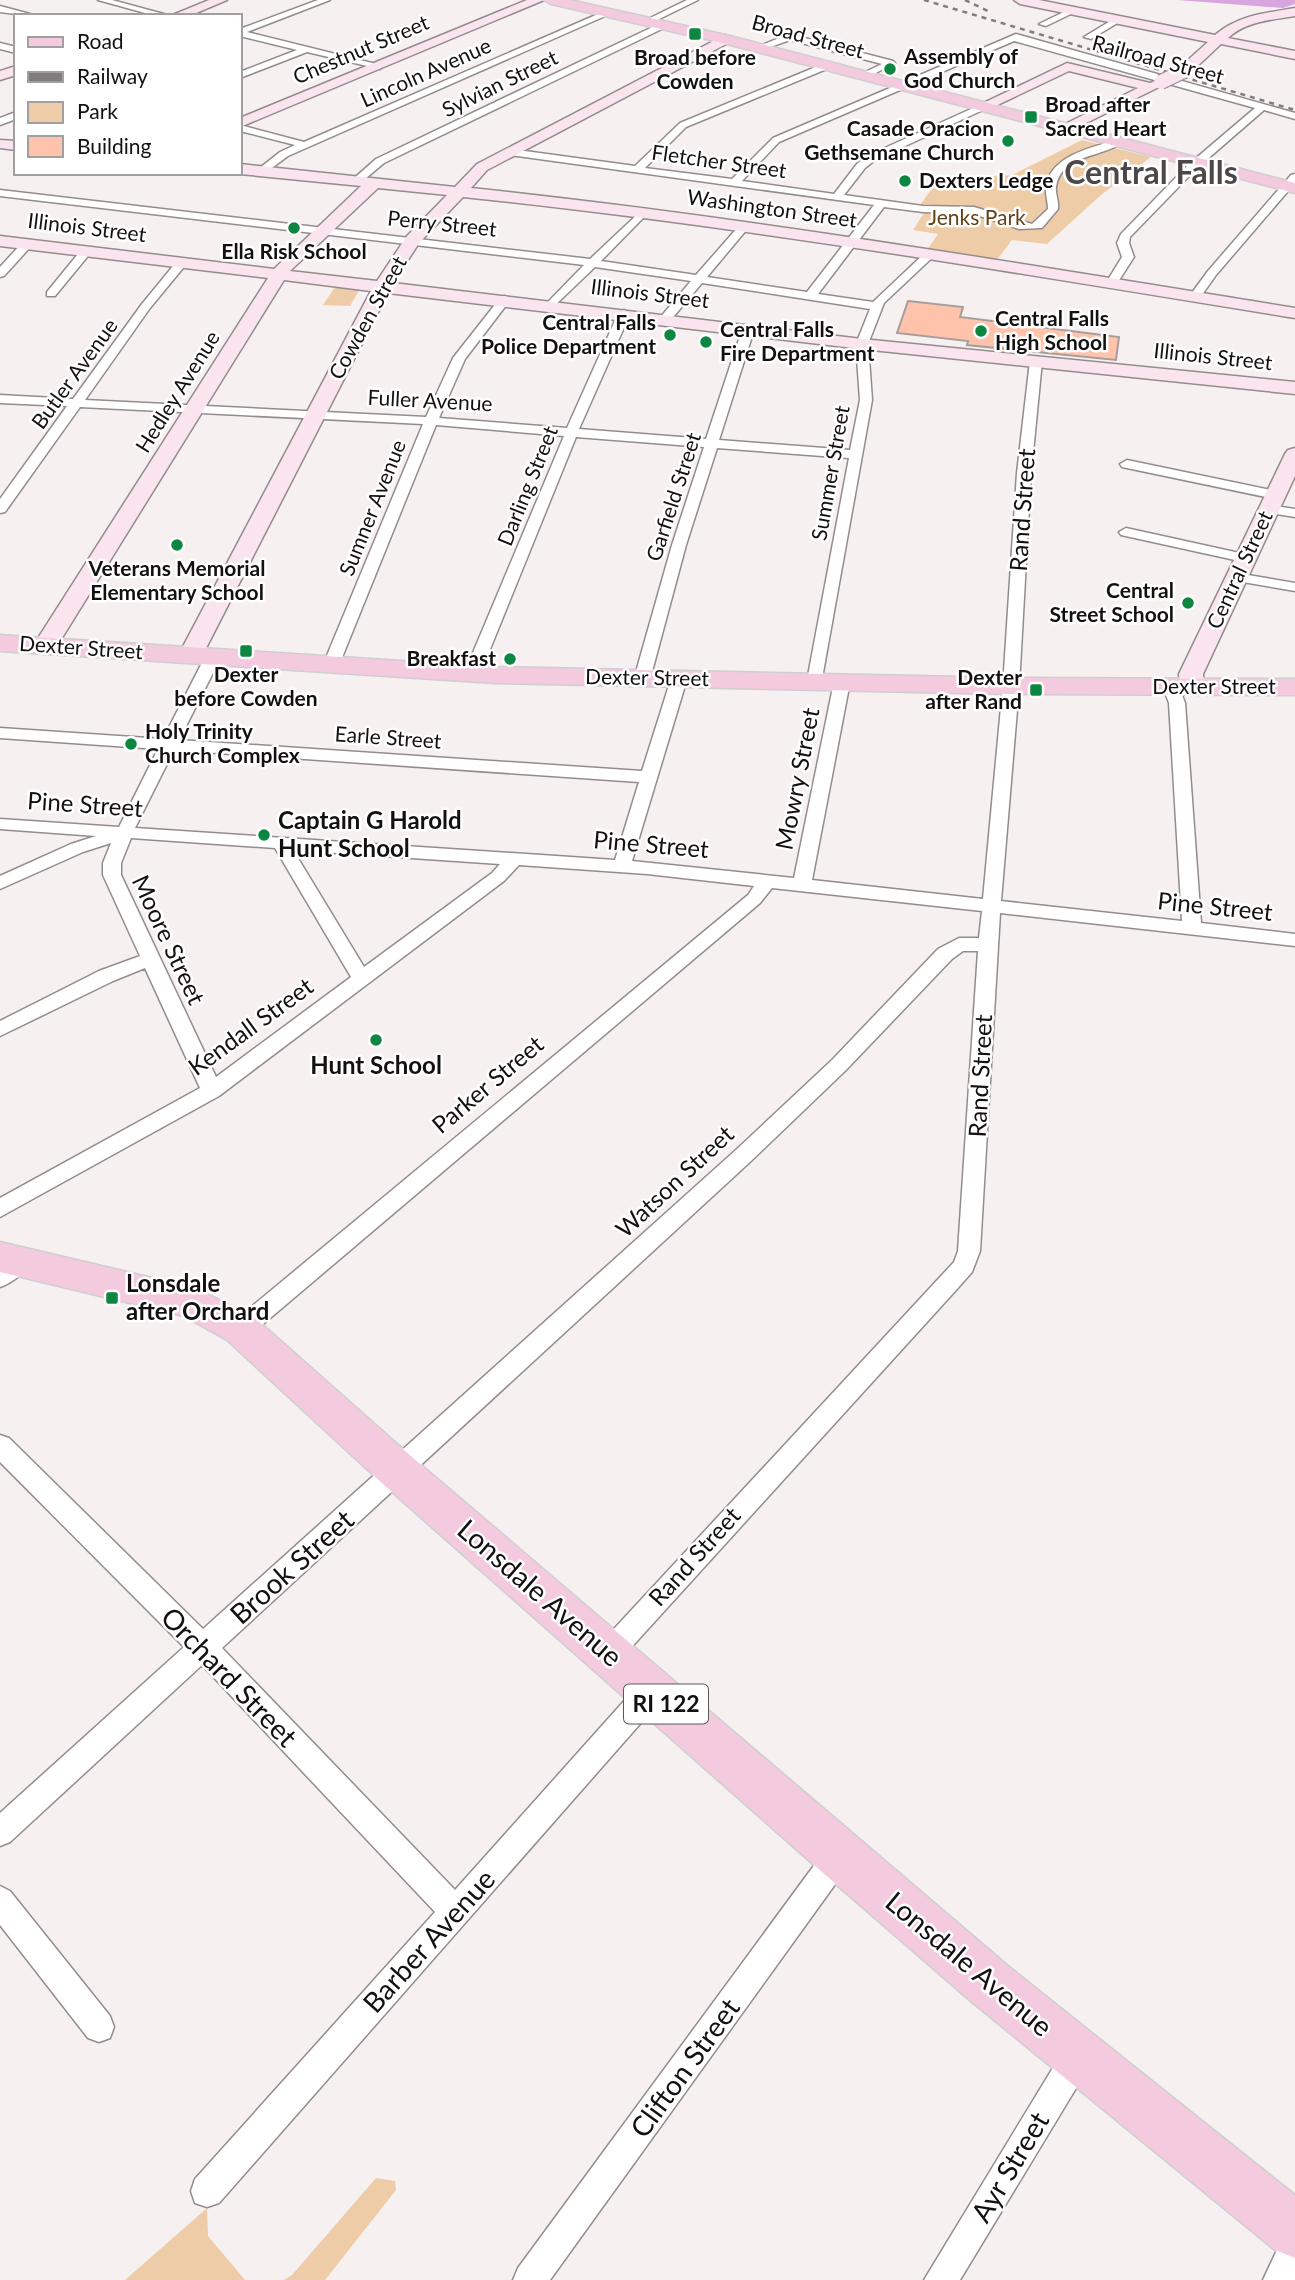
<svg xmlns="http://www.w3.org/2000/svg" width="1295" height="2280" font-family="Lato,sans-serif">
	<rect width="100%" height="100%" fill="#f7f0f0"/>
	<path fill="#eecca7" d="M1082 140 1151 157 1101 195 1047 244 1012 240 996 261 927 250 938 234 913 230 928 207 920 205 938 180 1012 175Z
		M335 287 360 289 350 306 323 305Z
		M376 2178 395 2181 396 2190 325 2280H284L292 2275Z
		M207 2208 208 2236 245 2280H125Z"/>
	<path fill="#d8a6df" d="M1177 0H1295V4L1283 8Z"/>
	<path fill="#ffc3ab" stroke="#a59e9c" stroke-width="2" d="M908 301 963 307 960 317 1119 337 1116 360 967 345 968 341 897 333Z"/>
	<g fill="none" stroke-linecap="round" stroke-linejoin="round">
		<g stroke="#938c8c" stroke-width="3">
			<path id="street" d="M98 0H112L171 16H156Z
				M318 0H330L247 32 380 65V69L307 52 240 78V72L297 50 240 36V29Z
				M687 0H698L651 23 644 21Z
				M0 6 30 14 31 16 0 12Z
				M1072 8 1079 10 1046 26 1039 24Z
				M605 11 612 13 288 156 265 173 256 171 280 152 295 145 240 131V125L304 142Z
				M1117 17 1124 19 1091 39 1084 37Z
				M663 22 666 27 384 163 360 183 351 181 376 159Z
				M789 34 893 61 895 63 864 79 859 76 861 74 882 64 790 40 759 51 755 48Z
				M1016 34 1295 113V119L1264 110 1196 169 1130 237 1129 243 1134 257 1116 285 1112 286 1106 283 1122 257 1117 243 1121 234 1188 165 1255 108 1014 41 779 142 742 181 834 194 857 164 867 156 982 104 985 105V109L875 160 865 168 844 195 923 206 974 207 1032 224 1048 209C1048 201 1045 194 1046 187 1050 156 1092 147 1117 140L1122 143C1102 157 1060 155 1056 187 1055 194 1059 201 1058 209L1042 228 1019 229 974 214 923 212 884 207 818 294 873 302 926 252 936 254 884 303 868 344 872 400 821 684 815 686 807 681 849 458 717 448 686 545 650 679 642 684 634 679 672 545 704 447 576 437 480 674 472 679 464 674 564 436 436 425 339 665 331 670 323 665 423 424 80 407 5 512 0 513V499L67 406 0 403V395L73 399 142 304 178 260 182 259 188 262 150 308 85 400 426 417 453 358 501 297 505 296 511 299 465 359 439 418 567 428 618 314 624 310 630 314 579 429 706 439 742 330 748 326 754 330 719 440 850 450 860 400 856 344 870 309 702 283 669 322 665 323 659 319 691 281 595 267 551 309 547 307V303L584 265 0 196V190L590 259 642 210 646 211V215L601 261 696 275 739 226 743 225 748 228 707 277 807 292 874 205 510 155 505 152 510 149 635 166 680 123 823 64H829V68L686 127 645 168 732 179 773 138Z
				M0 43 16 47V53L0 49Z
				M16 112V119L0 125V118Z
				M1295 174V183L1216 275 1199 299H1191L1189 297 1208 271 1291 175Z
				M23 242 33 244 4 276 0 277V267Z
				M82 249 92 251 55 296H47V292Z
				M1036 357 1042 361 1031 473 1019 686 1001 901 1182 921 1169 703 1163 687 1171 682 1179 687 1185 703 1201 923 1295 934V946L1000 913 980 1251 972 1272 957 1289 618 1662 609 1666 600 1662 596 1653 600 1644 954 1262 958 1251 978 951H963L952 959 846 1070 751 1161 222 1648 455 1890 641 1682 651 1678 661 1682 665 1691 661 1700 219 2203 207 2207 195 2203 191 2191 195 2179 435 1912 202 1665 10 1842 0 1846V1813L184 1647 0 1462V1435L9 1438 203 1629 737 1149 832 1060 938 949 959 938H979L982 911 772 888 760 903 249 1336 241 1339 233 1336 229 1329 233 1322 748 895 754 886 647 874 519 865 504 881 219 1096 0 1217V1198L200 1088 145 968 113 981 0 1036V1021L99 971 140 956 103 875V863L111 843 83 852 0 889V876L71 844 96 836 0 829V819L119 827 158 749 0 738V728L163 739 205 657 213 652 221 657 179 740 642 771 671 679 679 674 687 679 632 861 794 878 834 682 842 677 850 682 812 880 983 899 1003 686 1017 473 1030 361ZM174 750 639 782 615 860 135 828ZM131 838 275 848 351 977 216 1077 121 875V863ZM293 850 500 864 492 873 364 967Z
				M1127 460 1275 491 1282 495 1275 499 1122 467 1120 464Z
				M1268 505 1295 509V517L1263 512 1261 509Z
				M1126 528 1244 554 1251 558 1244 562 1121 535 1119 532Z
				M1236 573 1295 583V591L1231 580 1229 577 1231 574Z
				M21 1252 29 1255 32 1261C26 1272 12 1283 0 1287V1265Z
				M839 1841 849 1845 853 1855 849 1865 550 2280H513L518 2268 829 1845Z
				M0 1886 10 1891 110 2016 114 2027 110 2038 99 2042 88 2038 0 1925Z
				M1079 2038 1090 2043 1095 2054 1090 2065 960 2280H924L1068 2043Z
				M1295 2232V2280H1263L1283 2237Z"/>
		</g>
		<g stroke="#938c8c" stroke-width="3">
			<path id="secondary" d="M209 0H227L189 16H170Z
				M527 0H544L240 127V118Z
				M1014 0H1039L1215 35C1238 15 1266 13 1295 8V16C1272 20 1246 21 1228 38L1295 51V59L1221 44 1189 74 1184 75 1177 71 1179 68 1208 42 1020 4Z
				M725 35 732 39 730 42 487 170 471 188C747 217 1021 264 1295 308V318C1018 273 742 226 463 197L419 243 393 283 862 339 1295 382V394L862 349 388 293 202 656 198 661H182L178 656 371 291 284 280 57 646 53 651H37L33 646 268 278 0 246V236L274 269 361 186 240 174V164L455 187 477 164ZM378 188 447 195 407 236 377 281 290 271Z
				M1067 63 1150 83 1160 79 1167 83 1064 134 1059 133 1057 130 1059 127 1138 88 1069 71 987 110H977L975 107Z
				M16 66V75L0 80V71Z
				M0 140 16 141V150L0 148Z
				M1295 448V476L1203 674 1204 687 1200 692 1192 694 1184 692 1180 687 1179 674 1285 454 1288 450Z"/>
		</g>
		<g stroke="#d0cfcf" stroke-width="3">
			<path id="primary" d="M544 0H570L730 36 1295 183V193L723 43 551 4Z
				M0 635 495 667 1011 678 1295 679V695L1011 694 495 683 0 651Z
				M0 1242 195 1288 255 1318 413 1458 1008 1966 1295 2195V2258L1275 2250 972 2002 822 1872 383 1484 227 1340 184 1316 0 1272Z"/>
		</g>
		<use href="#street" fill="#fff" fill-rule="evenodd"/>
		<use href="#secondary" fill="#fae4ee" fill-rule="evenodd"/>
		<use href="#primary" fill="#f4cade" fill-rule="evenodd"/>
		<path stroke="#827d7d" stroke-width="2.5" stroke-dasharray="5 5" stroke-linecap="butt" d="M924 0 1295 110
			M965 0 990 12"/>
		<g stroke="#938c8c" stroke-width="16" stroke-linecap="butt">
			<path id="secondary-bridge" d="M1161 82 1184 71"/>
		</g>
		<use href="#secondary-bridge" stroke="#fae4ee" stroke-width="14"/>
	</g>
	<g fill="#0c8640" stroke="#fff" stroke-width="2.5">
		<rect x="688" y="27" width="14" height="14" rx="3.5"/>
		<circle cx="890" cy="69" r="7"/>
		<rect x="1024" y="110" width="14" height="14" rx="3.5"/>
		<circle cx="1008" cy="141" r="7"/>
		<circle cx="905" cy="181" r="7"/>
		<circle cx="294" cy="228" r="7"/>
		<circle cx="981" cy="331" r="7"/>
		<circle cx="670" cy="335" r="7"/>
		<circle cx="706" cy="342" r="7"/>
		<circle cx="177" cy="545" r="7"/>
		<circle cx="1188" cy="603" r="7"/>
		<rect x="239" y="644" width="14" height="14" rx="3.5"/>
		<circle cx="510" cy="659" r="7"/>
		<rect x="1029" y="683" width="14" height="14" rx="3.5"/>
		<circle cx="131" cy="744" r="7"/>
		<circle cx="264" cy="835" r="7"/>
		<circle cx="376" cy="1040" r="7"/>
		<rect x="105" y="1291" width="14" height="14" rx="3.5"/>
	</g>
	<g text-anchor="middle" stroke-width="5" stroke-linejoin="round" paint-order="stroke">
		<g font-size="21" fill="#131010" stroke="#fff">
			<text transform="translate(808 37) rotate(15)" y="7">Broad Street</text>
			<text transform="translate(361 50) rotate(-23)" y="7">Chestnut Street</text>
			<text transform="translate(1158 60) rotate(15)" y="7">Railroad Street</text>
			<text transform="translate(426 73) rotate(-24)" y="7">Lincoln Avenue</text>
			<text transform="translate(500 84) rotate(-26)" y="7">Sylvian Street</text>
			<text transform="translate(719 162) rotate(8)" y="7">Fletcher Street</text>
			<text transform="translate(772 209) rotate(8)" y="7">Washington Street</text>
			<text transform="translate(442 224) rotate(6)" y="7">Perry Street</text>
			<text transform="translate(87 228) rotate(7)" y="7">Illinois Street</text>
			<text transform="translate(650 294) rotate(7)" y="7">Illinois Street</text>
			<text transform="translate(368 318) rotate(-61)" y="7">Cowden Street</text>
			<text transform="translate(1213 357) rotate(6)" y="7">Illinois Street</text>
			<text transform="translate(75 374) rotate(-54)" y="7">Butler Avenue</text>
			<text transform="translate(178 392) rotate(-58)" y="7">Hedley Avenue</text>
			<text transform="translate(430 401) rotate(3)" y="7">Fuller Avenue</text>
			<text transform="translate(831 473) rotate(-80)" y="7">Summer Street</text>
			<text transform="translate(528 486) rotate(-68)" y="7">Darling Street</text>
			<text transform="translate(674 497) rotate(-72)" y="7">Garfield Street</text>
			<text transform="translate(373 508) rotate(-68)" y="7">Sumner Avenue</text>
			<text transform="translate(1240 570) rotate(-65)" y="7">Central Street</text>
			<text transform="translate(81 648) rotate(4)" y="7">Dexter Street</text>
			<text transform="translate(647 678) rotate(1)" y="7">Dexter Street</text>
			<text x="1214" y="694">Dexter Street</text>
			<text transform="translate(388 738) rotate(4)" y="7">Earle Street</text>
		</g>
		<g font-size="21" font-weight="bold" fill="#131010" stroke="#fff" text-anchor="start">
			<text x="904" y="64">Assembly of<tspan x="904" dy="24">God Church</tspan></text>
			<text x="695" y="65" text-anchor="middle">Broad before<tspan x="695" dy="24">Cowden</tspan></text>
			<text x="1045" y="112">Broad after<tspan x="1045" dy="24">Sacred Heart</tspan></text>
			<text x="994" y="136" text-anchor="end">Casade Oracion<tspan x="994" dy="24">Gethsemane Church</tspan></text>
			<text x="919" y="188">Dexters Ledge</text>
			<text x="294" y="259" text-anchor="middle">Ella Risk School</text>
			<text x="995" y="326">Central Falls<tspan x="995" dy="24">High School</tspan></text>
			<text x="656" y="330" text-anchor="end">Central Falls<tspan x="656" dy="24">Police Department</tspan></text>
			<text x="720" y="337">Central Falls<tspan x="720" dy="24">Fire Department</tspan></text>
			<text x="177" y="576" text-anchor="middle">Veterans Memorial<tspan x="177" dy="24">Elementary School</tspan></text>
			<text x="1174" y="598" text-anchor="end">Central<tspan x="1174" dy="24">Street School</tspan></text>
			<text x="496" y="666" text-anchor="end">Breakfast</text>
			<text x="246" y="682" text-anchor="middle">Dexter<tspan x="246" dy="24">before Cowden</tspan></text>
			<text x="1022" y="685" text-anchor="end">Dexter<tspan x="1022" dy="24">after Rand</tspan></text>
			<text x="145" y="739">Holy Trinity<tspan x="145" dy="24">Church Complex</tspan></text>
		</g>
		<g font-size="21" fill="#644215" stroke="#fff">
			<text x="977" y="225">Jenks Park</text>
		</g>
		<rect fill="#fff" stroke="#5a5858" stroke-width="2" x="624" y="1684.5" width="84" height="39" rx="5"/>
		<g font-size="23" font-weight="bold" fill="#131010">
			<text x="666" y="1712">RI 122</text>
		</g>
		<g font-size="24" fill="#131010" stroke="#fff">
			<text transform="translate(1023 510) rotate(-86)" y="8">Rand Street</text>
			<text transform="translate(798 779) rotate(-79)" y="8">Mowry Street</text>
			<text transform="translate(85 805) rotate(4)" y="8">Pine Street</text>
			<text transform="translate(651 845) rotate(5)" y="8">Pine Street</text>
			<text transform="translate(1215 907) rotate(6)" y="8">Pine Street</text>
			<text transform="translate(168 940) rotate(65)" y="8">Moore Street</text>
			<text transform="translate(251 1027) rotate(-36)" y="8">Kendall Street</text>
			<text transform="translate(981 1076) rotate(-87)" y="8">Rand Street</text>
			<text transform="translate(488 1085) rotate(-40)" y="8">Parker Street</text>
			<text transform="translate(675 1182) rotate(-43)" y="8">Watson Street</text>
			<text transform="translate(695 1557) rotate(-48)" y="8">Rand Street</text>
		</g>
		<g font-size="24" font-weight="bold" fill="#131010" stroke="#fff" text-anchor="start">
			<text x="278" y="829">Captain G Harold<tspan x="278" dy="28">Hunt School</tspan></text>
			<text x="376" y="1074" text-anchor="middle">Hunt School</text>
			<text x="126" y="1292">Lonsdale<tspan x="126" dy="28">after Orchard</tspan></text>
		</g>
		<g font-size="28" fill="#131010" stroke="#fff">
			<text transform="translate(292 1567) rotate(-42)" y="10">Brook Street</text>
			<text transform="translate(540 1593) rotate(41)" y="10">Lonsdale Avenue</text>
			<text transform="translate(229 1677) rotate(46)" y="10">Orchard Street</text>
			<text transform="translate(429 1941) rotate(-48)" y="10">Barber Avenue</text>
			<text transform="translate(969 1964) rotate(40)" y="10">Lonsdale Avenue</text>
			<text transform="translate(685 2068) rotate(-54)" y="10">Clifton Street</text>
			<text transform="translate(1010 2167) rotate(-59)" y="10">Ayr Street</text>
		</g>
		<g font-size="32" font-weight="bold" fill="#4d4747" stroke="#fff">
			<text x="1151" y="184">Central Falls</text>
		</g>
	</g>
	<rect x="14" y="14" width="228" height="161" fill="#ffffff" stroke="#a19f9f" stroke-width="2"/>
	<rect x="28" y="37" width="35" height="10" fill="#f4cade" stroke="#a19f9f" stroke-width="2"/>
	<text x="77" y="49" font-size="21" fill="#131010">Road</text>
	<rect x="28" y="72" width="35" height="10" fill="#827d7d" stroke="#a19f9f" stroke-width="2"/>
	<text x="77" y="84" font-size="21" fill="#131010">Railway</text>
	<rect x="28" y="102" width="35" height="21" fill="#eecca7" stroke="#a19f9f" stroke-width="2"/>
	<text x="77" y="119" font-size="21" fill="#131010">Park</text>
	<rect x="28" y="136" width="35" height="21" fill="#ffc3ab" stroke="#a19f9f" stroke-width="2"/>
	<text x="77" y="154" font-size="21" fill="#131010">Building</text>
</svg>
